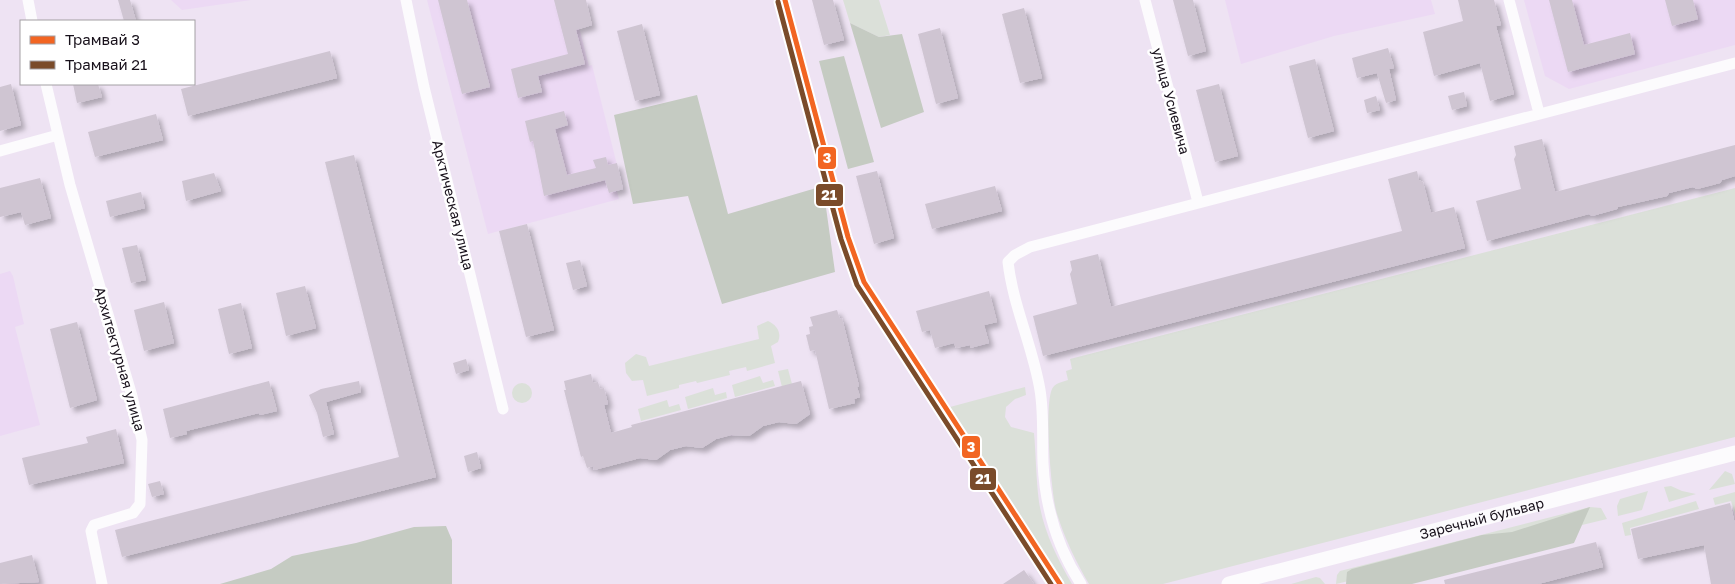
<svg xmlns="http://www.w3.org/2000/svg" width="1735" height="584" font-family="'Golos Text',sans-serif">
	<defs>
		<filter id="shadow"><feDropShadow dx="4.5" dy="4.5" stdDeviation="2.5" flood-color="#0004"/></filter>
	</defs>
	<rect width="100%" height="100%" fill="#eee3f3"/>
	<path fill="#ecd9f4" d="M171 0H251L182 10Z
		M427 0H572L589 66 592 65 623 189 617 191 619 199 488 234Z
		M1225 0H1431L1435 14 1334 36 1241 64Z
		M1524 0H1735V45L1569 89 1545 76Z
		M10 271 13 276 24 324 15 327 40 425 0 436V274Z"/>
	<path fill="#dbe0d9" d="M843 0H879L890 35 879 37 850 23Z
		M1735 188V437L1163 584H1089C1076 562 1065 539 1057 514 1051 495 1044 406 1052 389 1055 383 1062 382 1068 380L1066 371 1072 369 1070 359Z
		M768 321C777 325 782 333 778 342L771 346 775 363 747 371 746 367 729 371 730 375 697 383 696 381 679 385V388L647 396 643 380 632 381 626 373 625 363 636 354 646 357 649 366 759 339 757 326Z
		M788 369 792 384 782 387 778 371Z
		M760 376 763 383 773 380 775 386 735 397 732 385Z
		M512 393a10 10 0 1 1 20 0a10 10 0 1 1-20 0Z
		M1025 387 1026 395 1015 399 1006 407 1005 417 1011 427 1034 433C1036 455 1036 479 1039 502 1044 532 1057 558 1072 584H1062L950 407Z
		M713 388 715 395 726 392 727 398 688 409 685 397Z
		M667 400 669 407 679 404 681 410 641 421 638 409Z
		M1725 471 1732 474 1735 484 1709 490Z
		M1671 486 1682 491 1696 494 1669 502 1664 487Z
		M1648 491 1642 510 1618 516 1617 506 1620 499Z
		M1735 492V514L1731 501 1715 505 1713 498Z
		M1696 501 1699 509 1630 528 1631 535 1625 536 1622 523Z
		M1590 507 1601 508 1607 519 1336 584 1337 575 1340 571Z
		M1316 577 1320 578 1325 584H1291Z"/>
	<path fill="#c5cbc2" d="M850 23 879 37 902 34 924 112 881 128Z
		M844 56 874 162 848 169 819 61Z
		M697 95 728 214 823 186 835 272 722 304 688 196 633 204 614 115Z
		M1590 507 1574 543 1412 584H1346L1347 572 1352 569 1482 535 1512 532Z
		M446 526 452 540V584H220L271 569 292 556 356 543 414 527Z"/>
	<path fill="#cfc5d2" filter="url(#shadow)" d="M118 0H130L136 21H124Z
		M438 0H467L490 87 462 94Z
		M554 0H586L592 25 576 30 585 64 538 76 542 92 518 98 511 69 568 54Z
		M812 0H833L844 40 824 45Z
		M1173 0H1193L1206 51 1188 56Z
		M1458 0H1494L1501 25 1496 26 1514 94 1490 101 1480 63 1434 76 1423 32 1463 21Z
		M1549 0H1572L1584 45 1630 33 1635 54 1568 72Z
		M1665 0H1693L1698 19 1672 26Z
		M1024 8 1042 78 1020 83 1002 14Z
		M642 24 660 95 635 101 617 31Z
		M940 28 958 98 936 104 918 34Z
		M1388 48 1394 68 1389 69 1396 100 1386 103 1377 73 1357 78 1352 58Z
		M330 51 337 78 188 116 181 89Z
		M1315 59 1334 131 1308 138 1289 66Z
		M11 84 21 125 0 131V87Z
		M73 84H98L102 97 77 103Z
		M1219 84 1238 156 1215 162 1196 90Z
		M1464 92 1467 106 1452 110 1448 96Z
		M1376 96 1380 110 1367 113 1364 100Z
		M564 111 568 125 555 129 567 175 596 168 593 160 606 157 608 165 617 163 623 189 609 193 605 180 544 196 533 141 530 142 525 121Z
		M156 114 163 140 95 157 88 132Z
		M1542 139 1555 192 1735 145V176L1722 180 1720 183 1697 189 1693 187 1669 193 1667 196 1618 207 1617 209 1592 216 1589 214 1487 241 1476 201 1521 189 1514 159 1516 155 1514 146Z
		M354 155 436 477 122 557 115 530 399 457 325 162Z
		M877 171 894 238 874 244 856 176Z
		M1417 171 1419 180 1423 182 1431 213 1454 207 1465 248 1043 356 1033 316 1077 304 1070 274 1072 270 1070 261 1098 254 1111 307 1156 295 1402 231 1388 179Z
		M214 173 221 191 186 201 182 181Z
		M40 178 51 218 25 225 21 212 0 217V188Z
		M995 186 1002 211 932 229 925 204Z
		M141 192 145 208 110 217 106 201Z
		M527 224 554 330 526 337 499 231Z
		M137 245 146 280 131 283 122 248Z
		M580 260 587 286 573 290 566 263Z
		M305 286 316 328 286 336 276 293Z
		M989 291 997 322 984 325 989 343 970 348V345L956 348 954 343 935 348 930 330 922 332 916 311Z
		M164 302 174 343 144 351 134 310Z
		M241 303 252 348 229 354 218 309Z
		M837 310 840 319 842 318 859 386 857 387 860 397 854 399 855 403 829 409 815 350 810 351 806 335 810 334 809 327 813 326 810 317Z
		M77 322 97 400 70 408 50 329Z
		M466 359 469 370 456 374 453 363Z
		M591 374 593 383 598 382 600 389 604 388 608 404 604 405 611 433 632 427 631 425 801 381 810 414 796 424 779 422 763 426 749 436 731 435 716 439 702 448 686 446 670 450 656 460 640 458 594 470 593 466 587 468 583 456 581 457 564 390H566L564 381Z
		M269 381 277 411 260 415 259 413 186 431 187 434 170 438 163 409Z
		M359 381 361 392 326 402 334 434 323 437 317 413 309 395 321 389Z
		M116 429 124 463 29 485 22 458 88 443 86 437Z
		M477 452 481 468 468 472 464 456Z
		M160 481 164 494 152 497 148 484Z
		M1730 503 1735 524V584H1711L1704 545 1638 559 1631 529Z
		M1596 542 1603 567 1538 584H1445L1444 580Z
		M32 555 39 582 0 584V563Z
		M1024 570 1034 584H1003Z"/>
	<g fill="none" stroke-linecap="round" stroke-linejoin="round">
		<path stroke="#fcfbfd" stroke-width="11" d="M28 0 32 21
			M406 0 424 87 503 409
			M1145 0 1198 202
			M1509 0 1539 113
			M46 84 70 185 132 396 142 440 140 504 133 513 94 525 91 531 102 584
			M0 151 58 135
			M1081 584C1057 547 1045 507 1043 463 1042 438 1044 414 1040 390 1033 347 1013 306 1008 262L1015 255 1030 247 1735 63"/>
		<path stroke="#fcfbfd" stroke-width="15" id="s1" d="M1229 584 1735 453"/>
		<g stroke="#fff" stroke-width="9">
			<path id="tram-1" d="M785 0 848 237 864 282 1060 584"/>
		</g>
		<g stroke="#fff" stroke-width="9">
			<path id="tram-2" d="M778 2 841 239 857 285 1051 584"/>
		</g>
		<use href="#tram-1" stroke="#f26522" stroke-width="5"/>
		<use href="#tram-2" stroke="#7a4b2a" stroke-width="5"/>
	</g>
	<g text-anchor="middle" stroke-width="5" stroke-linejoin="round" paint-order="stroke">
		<g font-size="14" fill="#18111b" stroke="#fff">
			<text transform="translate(1171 101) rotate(75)" y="5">улица Усиевича</text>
			<text transform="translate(453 205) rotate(76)" y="5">Арктическая улица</text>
			<text transform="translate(120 359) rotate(74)" y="5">Архитектурная улица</text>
			<text dy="5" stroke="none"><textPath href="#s1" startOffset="261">Заречный бульвар</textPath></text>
		</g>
	</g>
	<g stroke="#fff" stroke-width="2">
		<rect x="817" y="146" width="20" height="24" rx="5" fill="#f26522"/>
		<rect x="815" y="183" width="29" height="24" rx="5" fill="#7a4b2a"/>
		<rect x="961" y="435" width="20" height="24" rx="5" fill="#f26522"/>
		<rect x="969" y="467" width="28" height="24" rx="5" fill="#7a4b2a"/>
	</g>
	<g font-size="14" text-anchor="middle" font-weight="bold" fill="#fff">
		<text x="827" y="163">3</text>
		<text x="829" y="200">21</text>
		<text x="971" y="452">3</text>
		<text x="983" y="484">21</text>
	</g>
	<rect x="20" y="20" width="175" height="65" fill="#ffffff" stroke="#a3a0a4"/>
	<rect x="30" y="36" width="25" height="8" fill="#f26522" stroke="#a3a0a4"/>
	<text x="65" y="45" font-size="15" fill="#18111b">Трамвай 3</text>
	<rect x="30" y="61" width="25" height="8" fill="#7a4b2a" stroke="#a3a0a4"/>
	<text x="65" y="70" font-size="15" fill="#18111b">Трамвай 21</text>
</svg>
